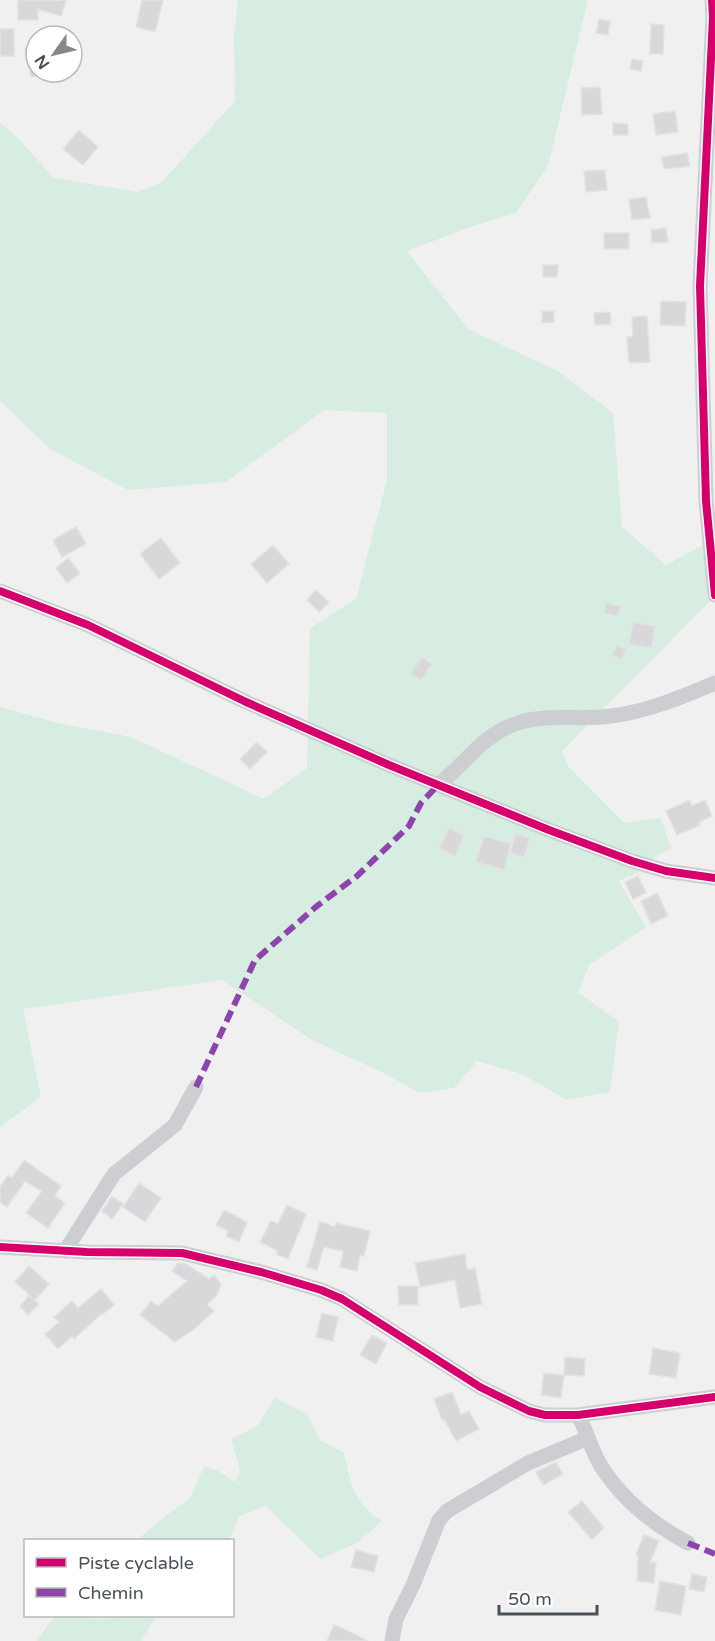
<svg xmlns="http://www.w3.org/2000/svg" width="715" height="1641" font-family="'Varela Round',sans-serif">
	<rect width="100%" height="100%" fill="#f1f0f0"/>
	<path fill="#d7ede1" d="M238 0H588L548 166 516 213 467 228 407 251 468 329 558 371 613 413 622 527 666 565 715 538V596L562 751 568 766 624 823 661 818 671 848 650 860 642 871 619 881 646 927 589 965 578 992 619 1022 610 1092 567 1100 522 1074 477 1061 454 1088 419 1093 382 1072 312 1040 222 980 23 1009 41 1097 0 1127V707L58 723 131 737 264 799 307 768 310 628 356 599 387 480V413L324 410 226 482 128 490 50 449 0 401V123L16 136 54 178 137 192 162 182 235 101 234 35Z
		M275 1398 307 1414 320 1440 344 1453C352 1487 352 1500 382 1521L357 1543 320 1559 266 1506 239 1516 229 1540H137L163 1518 191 1497 204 1466 218 1471 235 1482 240 1470 231 1439 257 1426Z
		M57 1616H89L93 1619 120 1618 122 1616H156L141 1641H37L48 1624Z"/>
	<path fill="#d8d8da" stroke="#e2e2e3" stroke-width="1.5" d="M18 0H66L61 16 38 9V20H18Z
		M142 0H163L155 32 136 27Z
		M599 19 610 21 608 35 596 33Z
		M651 24 664 25 663 54H650Z
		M0 29H14V56H0Z
		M36 46V76L31 77 25 48Z
		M632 59 643 61 641 71 630 69Z
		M600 87 602 114 582 115 581 88Z
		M675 111 678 132 656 135 653 114Z
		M613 123 628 124V135H613Z
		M79 130 98 147 83 165 63 149Z
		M687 153 690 166 664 169 662 157Z
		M605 170 607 190 586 192 584 171Z
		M646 197 650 218 632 220 629 199Z
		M666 228 668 242 652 243 651 230Z
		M604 233H629V249H604Z
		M543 265H558L557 277H543Z
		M661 301 686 302 685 326 660 325Z
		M542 311H554V322L542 323Z
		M610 312 611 324 595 325 594 313Z
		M647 316 650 362 629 363 627 337 633 336 632 317Z
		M76 527 86 544 62 557 53 540Z
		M161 538 180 563 159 579 140 554Z
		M273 545 289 564 267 583 251 564Z
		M68 558 80 573 67 583 56 568Z
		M316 590 329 602 319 612 307 600Z
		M606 603 621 606 617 616 604 613Z
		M633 622 655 626 652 648 629 644Z
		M617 645 626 649 622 659 612 655Z
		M422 657 432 664 421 680 411 673Z
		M257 742 267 752 250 769 240 759Z
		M689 800 692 806 705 800 712 816 699 822 700 825 677 835 666 811Z
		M449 828 464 835 455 856 439 848Z
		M516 834 530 838 524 857 510 853Z
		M484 836 511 844 504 870 476 862Z
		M638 876 646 893 633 899 625 882Z
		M657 893 668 916 651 924 641 901Z
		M24 1160 61 1186 55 1196 65 1203 48 1228 26 1213 42 1191 25 1181 7 1207 0 1202V1187L8 1175 12 1178Z
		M139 1183 161 1198 145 1222 123 1207Z
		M112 1196 123 1204 112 1219 102 1211Z
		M287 1205 306 1214 288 1259 276 1254 278 1251 260 1242 271 1221 278 1224Z
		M224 1210 247 1222 239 1242 226 1236 228 1231 216 1225Z
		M320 1221 335 1227 336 1223 370 1231 364 1256 360 1255 357 1271 340 1267 343 1251 324 1247 317 1270 307 1267Z
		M465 1254 467 1270 475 1268 482 1304 460 1308 455 1280 420 1287 415 1263Z
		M178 1263 186 1264 209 1279 214 1275 221 1284 217 1295 207 1304 214 1311 194 1329 175 1342 140 1315 151 1301 158 1306 187 1281 172 1271Z
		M29 1266 49 1284 35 1300 15 1282Z
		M398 1286H418V1305H399Z
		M101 1289 114 1305 103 1314 102 1313 74 1339 72 1336 58 1349 45 1334 59 1322 54 1317 72 1301 78 1308Z
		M29 1296 39 1304 28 1315 20 1306Z
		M322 1313 338 1317 333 1341 316 1337Z
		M372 1335 387 1343 376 1364 360 1355Z
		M653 1348 680 1353 676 1378 649 1374Z
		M565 1357 585 1359 584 1376 564 1375Z
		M544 1373 564 1375 561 1398 541 1395Z
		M452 1392 461 1415 469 1411 479 1429 456 1441 444 1419 442 1420 434 1399Z
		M556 1462 563 1474 543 1485 536 1472Z
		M582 1501 604 1528 592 1540 568 1512Z
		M644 1535 659 1541 650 1562H656L654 1583 637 1581 638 1556 636 1555Z
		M356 1550 378 1556 374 1572 351 1567Z
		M692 1574 707 1577 704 1592 689 1589Z
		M660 1581 686 1586 681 1615 655 1610Z
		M334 1625 342 1628 368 1641H327Z"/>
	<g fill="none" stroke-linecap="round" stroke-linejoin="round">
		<path stroke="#ccced1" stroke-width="15" d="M712 0 713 17 700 286 706 501 715 595
			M0 591 88 625 246 702 389 765 549 830 632 861 666 871 715 878
			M438 785C464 765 481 737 512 725 545 712 576 721 611 716 646 712 682 697 715 683
			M0 1247 87 1252 182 1253 261 1272 321 1290 342 1299 480 1387 529 1411 545 1415H578L715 1397
			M65 1251 114 1174 175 1125 196 1087
			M578 1415C587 1431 591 1450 601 1466 622 1499 654 1525 688 1543
			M392 1641 396 1619 413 1585 439 1520 447 1511 528 1463 588 1438"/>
		<path stroke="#8e44ad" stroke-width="6" stroke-dasharray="12 6" stroke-linecap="butt" d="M196 1087 255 960 317 906 357 876 409 826 421 803 438 785
			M688 1543 715 1554"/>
		<g stroke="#fff" stroke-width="11">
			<path id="cycleway" d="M712 0 713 17 700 286 706 501 715 595
				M0 591 88 625 246 702 389 765 549 830 632 861 666 871 715 878
				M0 1247 87 1252 182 1253 261 1272 321 1290 342 1299 480 1387 529 1411 545 1415H578L715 1397"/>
		</g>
		<use href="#cycleway" stroke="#d6006c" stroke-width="8"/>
	</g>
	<rect x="24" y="1539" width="210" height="78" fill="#ffffff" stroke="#b6b9bd" stroke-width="1.5"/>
	<rect x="36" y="1558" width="30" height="9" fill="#d6006c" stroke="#b6b9bd" stroke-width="1.5"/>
	<text x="78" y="1569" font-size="18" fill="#49515b">Piste cyclable</text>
	<rect x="36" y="1588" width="30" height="9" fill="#8e44ad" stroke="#b6b9bd" stroke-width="1.5"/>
	<text x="78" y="1599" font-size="18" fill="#49515b">Chemin</text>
	<g transform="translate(54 54) rotate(236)"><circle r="28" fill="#ffffff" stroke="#b6b9bd" stroke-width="1.5"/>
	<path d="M0-4.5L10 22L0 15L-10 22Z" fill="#84898f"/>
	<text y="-9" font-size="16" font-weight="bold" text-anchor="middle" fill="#49515b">N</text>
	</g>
	<path d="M499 1605v9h98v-9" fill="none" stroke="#49515b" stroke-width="3"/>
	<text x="508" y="1605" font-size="18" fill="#49515b" stroke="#ffffff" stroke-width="4.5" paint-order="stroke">50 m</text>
</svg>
